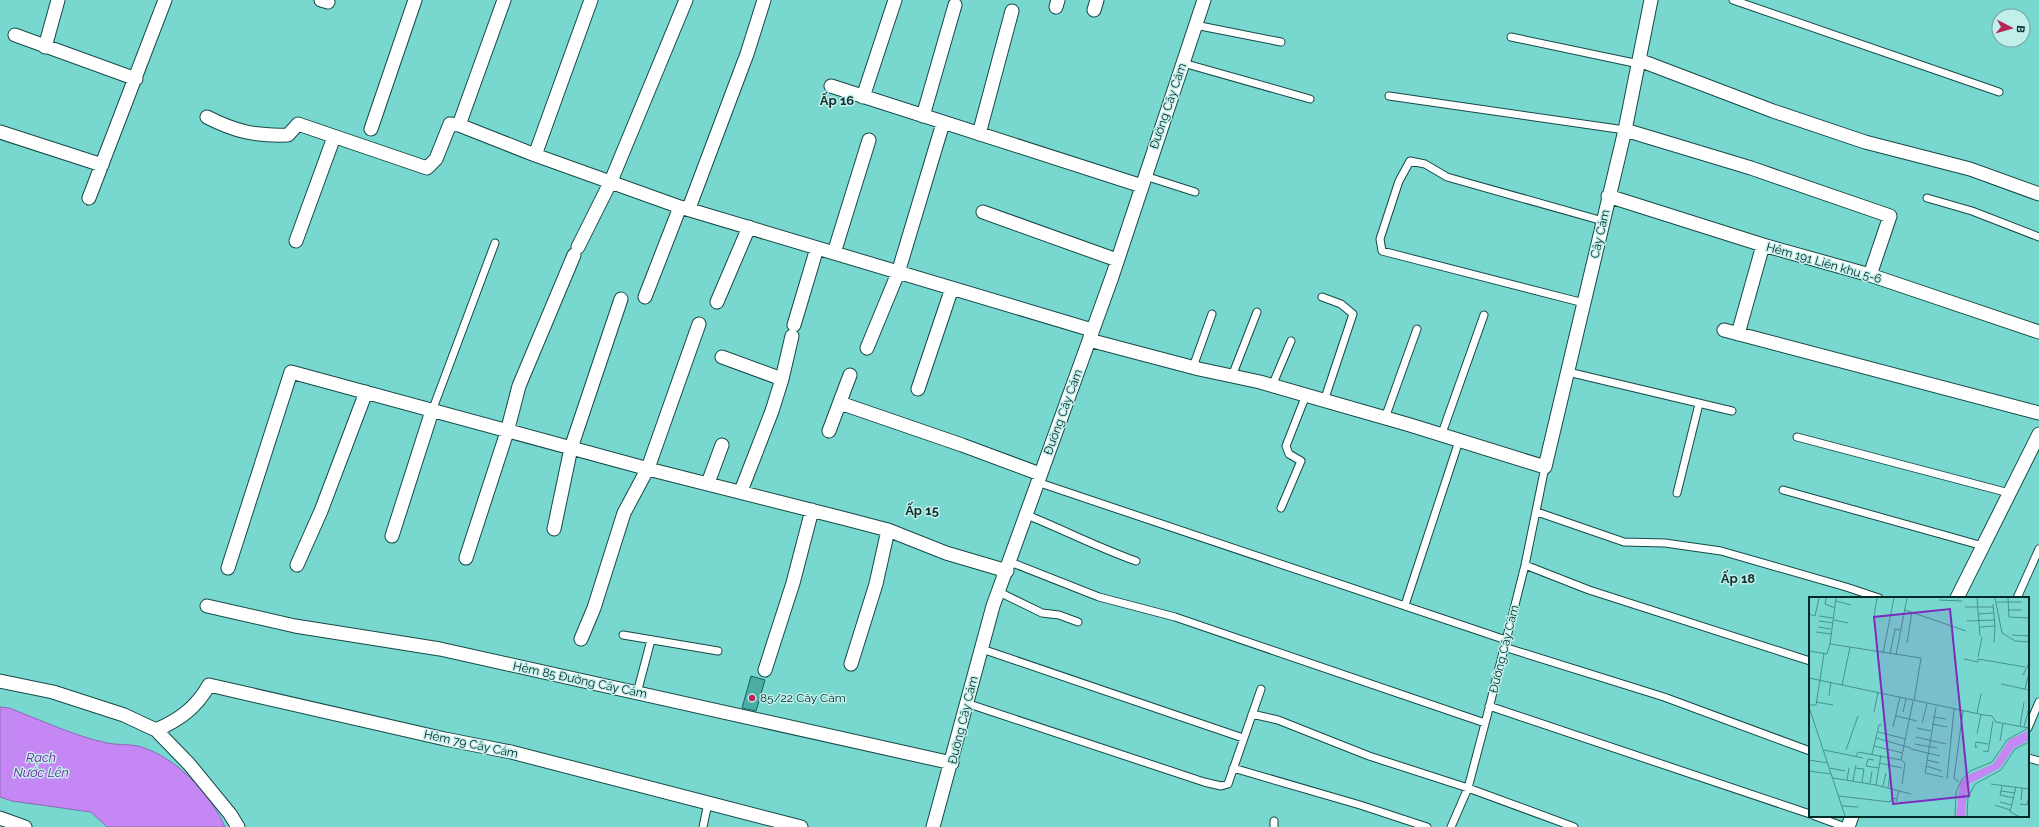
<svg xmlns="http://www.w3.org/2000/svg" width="2039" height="827" font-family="Raleway,sans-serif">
	<rect width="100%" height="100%" fill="#78d8d0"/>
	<path fill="#c487f4" stroke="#896bb6" d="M0 707 9 708C41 720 74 736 107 743 117 745 128 744 138 746 175 756 210 793 225 827H107L91 812 12 801 0 797Z"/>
	<path fill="#4cada5" stroke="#146460" d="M751 676 765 680 756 711 742 708Z"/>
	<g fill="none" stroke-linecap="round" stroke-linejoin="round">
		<g stroke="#154a47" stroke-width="9">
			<path id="service" d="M1733 0 1999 92
				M1195 25 1281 42
				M1511 37 1639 64
				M1183 63 1310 99
				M1389 96 1625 130
				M1145 176 1195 192
				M1927 198 1972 211 2039 237
				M1322 297 1341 304 1353 314 1324 401
				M1584 303 1382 251 1380 239 1399 181 1410 161 1425 164 1447 177 1603 221
				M1193 367 1212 314
				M1568 372 1732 411
				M1232 376 1257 312
				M1272 386 1291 341
				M432 411 495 243
				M1385 418 1417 329
				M1441 436 1484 315
				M1797 437 2009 493
				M1037 482 1506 640
				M1783 490 1983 546
				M1677 493 1699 404
				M1281 508 1301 461 1289 454 1286 446 1306 395
				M1537 512 1624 542 1665 543 1721 551 1846 587 1879 598
				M1027 515C1064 530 1099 548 1136 561
				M1010 562 1099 597 1175 617 1485 723
				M1525 565 1589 590 1810 661
				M999 592 1042 613 1059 615 1078 622
				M2017 598 2039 549
				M1405 605 1459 441
				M623 635 718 651
				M1504 647 1664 697 1810 751
				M982 649 1243 738
				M637 693 651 640
				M966 703 1204 782 1221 786 1228 784 1261 689
				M1489 706 1810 814
				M1252 714 1278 720 1369 756 1468 788 1574 827
				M2028 728 2039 702
				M2028 758 2039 761
				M1233 768 1360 805 1427 827
				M1815 816 1845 827
				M703 827 708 803
				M1274 827V821
				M1451 827 1468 788 1487 716 1525 565 1545 467"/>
		</g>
		<g stroke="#154a47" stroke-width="15">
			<path id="minor" d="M321 0 328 2
				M1056 7 1058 0
				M1094 10 1097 0
				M15 35 136 79
				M45 47 58 0
				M1639 60 1773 111 1865 142 1970 169 2039 194
				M831 86 1142 186
				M863 97 895 0
				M923 116 955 5
				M207 117C236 132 256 136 288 135L298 124 427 168 436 159 450 124 459 125 535 155 680 207 1092 330
				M459 125 504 0
				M371 129 415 0
				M1625 130 1751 168 1890 216 1870 275
				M0 132 102 165
				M979 134 1012 11
				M535 155 591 0
				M1608 196 1763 245 1870 275 2039 332
				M89 198 165 0
				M689 208 747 54 764 0
				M983 212 1117 260
				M296 241 334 137
				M578 247 611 181 686 0
				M834 253 869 140
				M645 297 680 207
				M717 302 749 227
				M794 325 817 248
				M1724 330 2039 413
				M1738 334 1763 245
				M1089 340 1199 369 1260 382 1410 425 1545 467 1625 130 1651 0
				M867 348 898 273 943 123
				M722 357 782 379
				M918 389 952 288
				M840 403 962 445 1040 474
				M829 431 850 375
				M708 483 722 445
				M741 491 772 411 782 379 792 336
				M554 529 571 448 621 299
				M392 536 432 411
				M466 558 507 432 519 386 574 255
				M297 565 321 511 366 392
				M228 568 291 372 656 471 846 519 888 530 946 553 1007 571
				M1957 598 2039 434
				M207 606 295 626 440 649 952 763
				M581 639 594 608 624 513 648 468 699 324
				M851 664 876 584 888 530
				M765 670 793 583 812 510
				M0 681 53 692 124 715 156 730 189 764 230 814 238 827
				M156 730C179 720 196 708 209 685L445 739 511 752 801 827
				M0 818 25 827
				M933 827 993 606 1112 277 1204 0
				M1848 827 1852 816"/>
		</g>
		<use href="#service" stroke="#fff" stroke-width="7"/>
		<use href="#minor" stroke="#fff" stroke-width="13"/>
	</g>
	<circle fill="#b72753" stroke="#c3efea" stroke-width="1.5" cx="752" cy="698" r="4"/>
	<g text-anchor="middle" stroke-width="3" stroke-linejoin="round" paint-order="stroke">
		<g font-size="12" fill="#002a27" stroke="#c3efea">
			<text transform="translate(1168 106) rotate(-71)" y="4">Đường Cây Cám</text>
			<text transform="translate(1600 234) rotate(-77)" y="4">Cây Cám</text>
			<text transform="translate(1824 263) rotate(16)" y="4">Hẻm 191 Liên khu 5-6</text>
			<text transform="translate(1063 412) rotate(-70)" y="4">Đường Cây Cám</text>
			<text transform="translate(1504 649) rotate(-76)" y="4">Đường Cây Cám</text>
			<text transform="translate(580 680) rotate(12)" y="4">Hẻm 85 Đường Cây Cám</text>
			<text transform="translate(963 720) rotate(-76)" y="4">Đường Cây Cám</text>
			<text transform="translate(471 744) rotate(12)" y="4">Hẻm 79 Cây Cám</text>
		</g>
		<g font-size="12" fill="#002a27" stroke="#c3efea" text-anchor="start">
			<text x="760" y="702">85/22 Cây Cám</text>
		</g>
		<g font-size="13" font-weight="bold" fill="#11302d" stroke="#c3efea">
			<text x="837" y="105">Ấp 16</text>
			<text x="922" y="515">Ấp 15</text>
			<text x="1738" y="583">Ấp 18</text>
		</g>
		<g font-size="13" font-style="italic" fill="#7120a1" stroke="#c3efea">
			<text x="41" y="762">Rạch<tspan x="41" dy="15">Nước Lên</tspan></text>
		</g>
	</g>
	<g transform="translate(1809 597)">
		<rect width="220" height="220" fill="#78d8d0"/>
		<path d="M220 133V143L205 151 191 171 160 187 158 191 156 219H147L151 187 157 179 184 167 200 143Z" fill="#c487f4"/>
		<path fill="none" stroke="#48928c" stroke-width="1" d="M17 1 16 7 26 11M168 1 171 39M186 1 193 36 206 44 220 45M199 1 200 20 220 21M130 3 153 4M27 4 42 8M188 5H213M184 7 186 29 185 45M156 10H184M96 13 157 34M199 13H213M0 17 6 19 10 1M169 17 184 16M10 19 24 21M65 19 68 1M25 23 39 26M10 24 24 26M158 24 186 23M9 30 22 32M171 30 186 29M7 35 22 37M203 38 220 39M98 46 103 15M21 47 27 1M0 54 18 57 21 47 112 61 105 104M74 56 85 1M81 57 86 32 91 33M87 58 98 1M169 60 173 40M155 62 169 65V62L216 70M214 78 220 66M0 81 175 118 183 119 187 125 220 131M11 83 15 56M192 87 220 93M33 88 41 50M216 92 219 80M20 99 22 85M7 105 24 108M0 108H7L11 83M0 110 36 219M127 110 116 176 134 180M65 115 69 95M94 115 97 102M168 116 172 97M87 119 108 124M124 120 137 122M113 126 118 107M123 127 138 130M211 129 215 105M84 130 91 100M215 130 220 111M108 131 122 134M69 135 97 142M168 137 172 117M107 140 137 147M67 141 102 151M191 144 194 126M106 147 128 151M65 149 94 156M169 150H166L167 145 179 147M102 152 131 159M15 153 54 161M37 153 49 119M174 154 179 155 184 124M63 157 70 128H73M47 159 49 155 92 163M0 163 19 166M65 163 59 162 57 169 70 171M118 163 130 166M71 166 93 171M117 169 133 174M20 171 36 174M46 171 55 172 53 185M0 174 22 177M24 181 67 188 102 197M138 182 145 112M38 183 40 171M44 184 47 168M150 185 145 181 154 114M61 186 63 174M93 187 96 166 92 163 104 104M182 187 220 192M67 188 72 158M74 189 77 176M193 189 191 198 205 201M207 190 201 215 209 219M79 191 81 177M192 194 206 196M30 199 81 205 83 201 88 202M212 203 213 191M87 205 90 193M191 205 203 208M211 207 218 208 220 199M186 208 201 213M33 209 49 210M146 219 147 195 153 182 161 174 183 165 198 143 219 131M158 219 159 200 166 187 192 173 206 152 220 145"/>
		<path fill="#7b2cbf" fill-opacity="0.15" stroke="#7b2cbf" stroke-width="2" d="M141 12 160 199 84 207 65 20Z"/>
		<rect width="220" height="220" fill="none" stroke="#002a27" stroke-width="2"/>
	</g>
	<g transform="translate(2011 28) rotate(96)"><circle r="19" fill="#c3efea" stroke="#75a09c"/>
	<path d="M0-3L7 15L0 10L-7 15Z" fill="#b72753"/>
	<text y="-6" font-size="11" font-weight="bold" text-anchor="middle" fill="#002a27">B</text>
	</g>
</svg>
